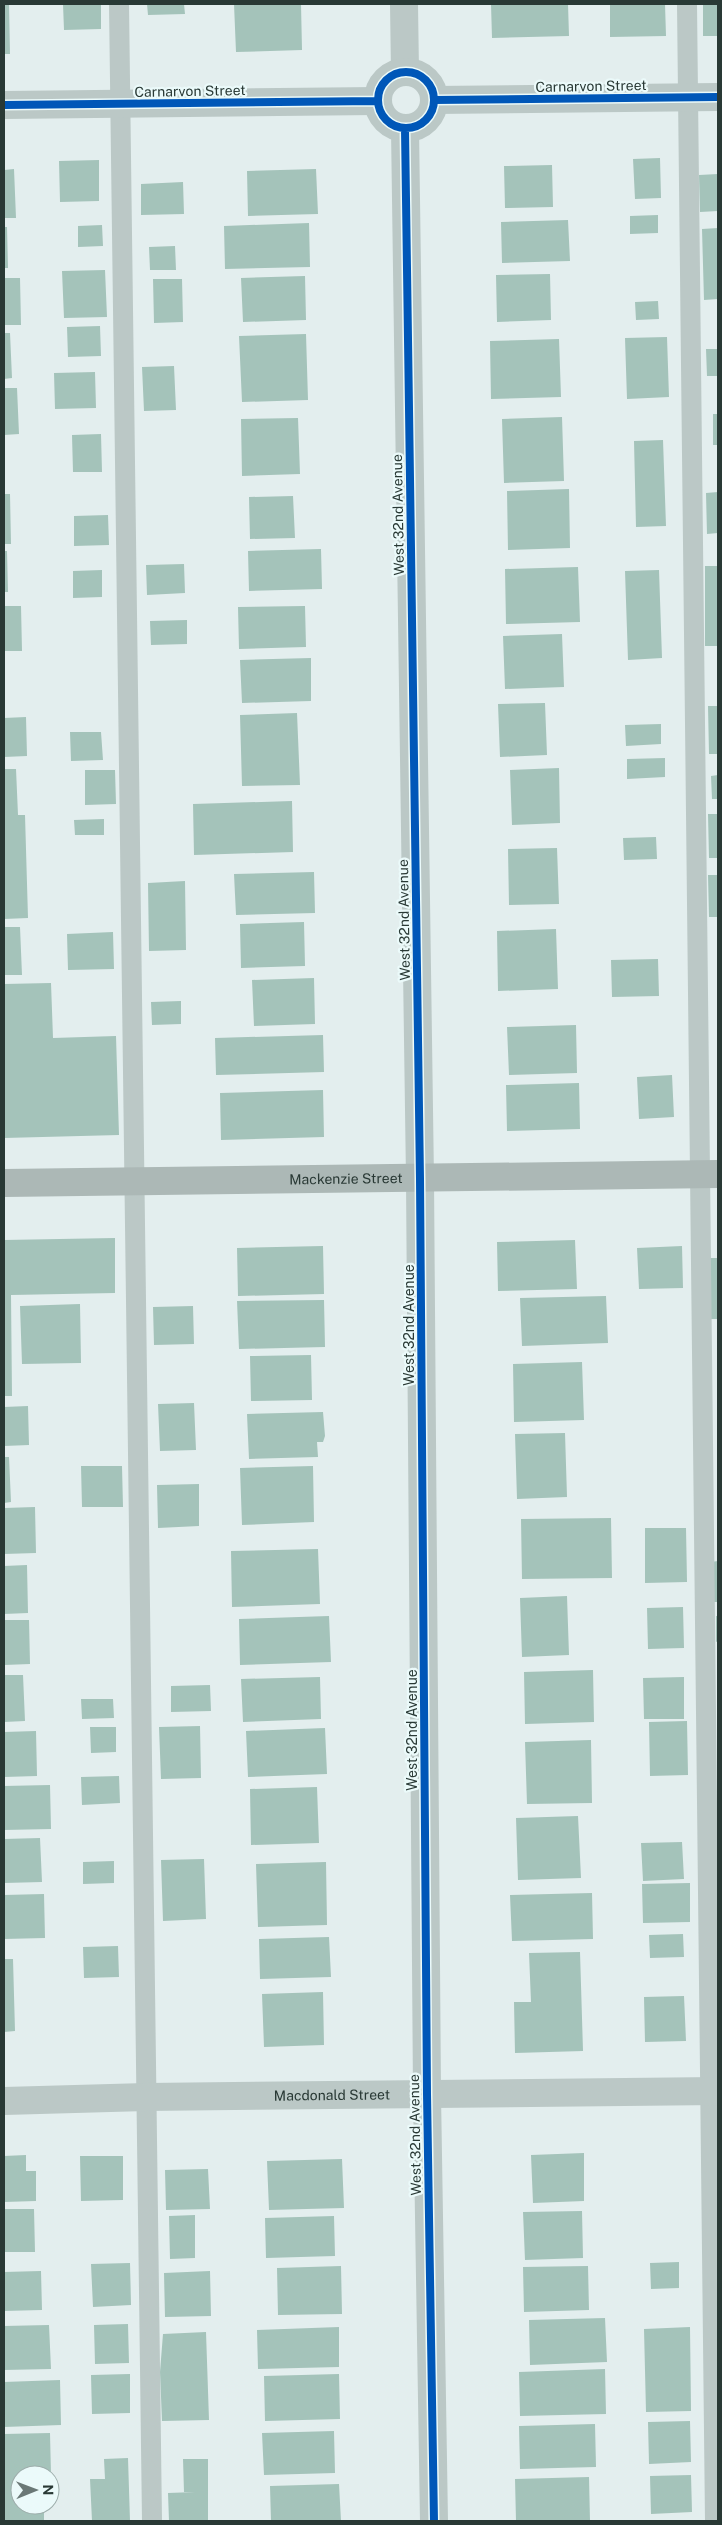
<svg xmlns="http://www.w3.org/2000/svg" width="722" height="2525" font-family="'Public Sans',sans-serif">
	<rect width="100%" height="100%" fill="#e3eeee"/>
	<path fill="#a4c3ba" d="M4 4H9L10 54H4Z
		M63 4H101V29L64 30Z
		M147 4H184L185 14 148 15Z
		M234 4H301L302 50 236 52Z
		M491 4H568L569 36 492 38Z
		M610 4H665L666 36 610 37Z
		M703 5H718V36H703Z
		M660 158 661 198 635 199 633 159Z
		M99 160V201L60 202 59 161Z
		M552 165 553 207 505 208 504 166Z
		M14 169 16 218H4V170Z
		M316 169 318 214 248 216 247 171Z
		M718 174V211L700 212 699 175Z
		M183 182 184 214 141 215V184Z
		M658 215V233L630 234V216Z
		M568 220 570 261 502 263 501 222Z
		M309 223 310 267 225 269 224 226Z
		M102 225 103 246 78 247V226Z
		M4 227H7L8 268H4Z
		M718 228V299L704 300 702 229Z
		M175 246 176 270H150L149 247Z
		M105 270 107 317 64 318 62 271Z
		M550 274 551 320 497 322 496 275Z
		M305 276 306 320 243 322 241 278Z
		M4 278H20L21 325H4Z
		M153 279H182L183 322 154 323Z
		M658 301 659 319 636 320 635 302Z
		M100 326 101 356 68 357 67 327Z
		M4 333H10L12 378 4 379Z
		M306 334 308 400 242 402 239 336Z
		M667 337 669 397 627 399 625 338Z
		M559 339 561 397 491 399 490 341Z
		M706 349H718V376H707Z
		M174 366 176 410 144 411 142 367Z
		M95 372 96 408 55 409 54 373Z
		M4 388H17L19 434 4 435Z
		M713 414H718V445H713Z
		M562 417 564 481 504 483 502 419Z
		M298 418 300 474 242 476 241 419Z
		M101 434 102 472H73L72 435Z
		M663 440 666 526 636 527 634 441Z
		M569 489 570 548 508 550 507 491Z
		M718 492V533L707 534 706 493Z
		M4 494H10L11 544H4Z
		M293 496 295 538 250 539 249 497Z
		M108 515 109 545 74 546V516Z
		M321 549 322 589 249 591 248 551Z
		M4 551H7L8 592H4Z
		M184 564 185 593 147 595 146 565Z
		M705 566H718V646H705Z
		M578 567 580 622 506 624 505 569Z
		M102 570V597L73 598V571Z
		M659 570 662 658 628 660 625 571Z
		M4 606H21L22 651H4Z
		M305 606 306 647 239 649 238 607Z
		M187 620V644L151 645 150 621Z
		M562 634 564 687 505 689 503 636Z
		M311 658V701L242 703 240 660Z
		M545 703 547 755 500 757 498 704Z
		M708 706H718V754H709Z
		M297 713 300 785 242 786 240 715Z
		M26 717 27 756 4 757V718Z
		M661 724V744L626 746 625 725Z
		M70 732H101L103 760 71 761Z
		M665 758V777L627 779V759Z
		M559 768 560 823 512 825 510 770Z
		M4 769H16L18 815H25L28 918 4 919Z
		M85 770H115L116 804 85 805Z
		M718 775V799H712L711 776Z
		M292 801 293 852 194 855 193 804Z
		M708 814H718V858H709Z
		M104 819V835H75L74 820Z
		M656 837 657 859 624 860 623 838Z
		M557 848 559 904 509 905 508 849Z
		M314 872 315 913 236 915 234 874Z
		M708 875H718V917H709Z
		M185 881 186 950 149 951 148 883Z
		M304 922 305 966 241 968 240 924Z
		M4 927H20L22 975H4Z
		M556 929 558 989 498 991 497 931Z
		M113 932 114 969 68 970 67 934Z
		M658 959 659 996 612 997 611 960Z
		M314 978 315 1024 254 1026 252 980Z
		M51 983 53 1038 116 1036 119 1135 4 1138V984Z
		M181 1001V1024L152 1025 151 1002Z
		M576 1025 577 1073 509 1075 507 1027Z
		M323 1035 324 1072 216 1075 215 1038Z
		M672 1075 674 1117 639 1119 637 1077Z
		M579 1083 580 1129 507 1131 506 1085Z
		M323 1090 324 1137 221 1140 220 1093Z
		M115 1238V1293L11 1295 12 1396H4V1240Z
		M575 1240 577 1289 498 1291 497 1242Z
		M323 1246 324 1294 238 1296 237 1248Z
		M682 1246 683 1288 639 1289 637 1248Z
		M703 1258H718V1319H705Z
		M606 1296 608 1343 522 1346 520 1298Z
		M324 1300 325 1347 239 1349 237 1301Z
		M80 1304 81 1363 22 1364 20 1306Z
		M193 1306 194 1344 154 1345 153 1307Z
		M311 1355 312 1400 251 1401 250 1356Z
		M582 1362 584 1420 514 1422 513 1364Z
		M194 1403 196 1450 160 1451 158 1404Z
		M28 1406 29 1445 4 1446V1407Z
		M323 1412 325 1436 323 1442H317L318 1457 249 1459 247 1414Z
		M565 1433 567 1497 517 1499 515 1434Z
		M4 1457H9L11 1502 4 1503Z
		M81 1466H122L123 1507H82Z
		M313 1466 314 1522 242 1525 240 1468Z
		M199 1484V1526L158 1528 157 1485Z
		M35 1507 36 1553 4 1554V1508Z
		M611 1518 612 1578 522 1579 521 1519Z
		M645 1528H686L687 1582 645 1583Z
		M318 1549 320 1604 232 1607 231 1551Z
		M718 1561V1602H713L711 1562Z
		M27 1565 28 1613 4 1614V1566Z
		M567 1596 569 1655 522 1657 520 1598Z
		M683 1607 684 1648 648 1649 647 1608Z
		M329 1616 331 1662 240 1665 239 1619Z
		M716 1616H718V1641L716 1642Z
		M4 1620H29L30 1664 4 1665Z
		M593 1670 594 1722 525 1724 524 1672Z
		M4 1675H23L25 1721 4 1722Z
		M320 1677 321 1719 243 1722 241 1679Z
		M684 1677V1719H644L643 1678Z
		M210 1685 211 1711 171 1712V1686Z
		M81 1699H113L114 1718 82 1719Z
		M687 1721 688 1775 650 1776 649 1722Z
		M200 1726 201 1778 161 1779 159 1727Z
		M90 1727H116V1752L91 1753Z
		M325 1728 327 1774 248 1777 246 1731Z
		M36 1731 37 1776 4 1777V1732Z
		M591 1740 592 1803 527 1804 525 1742Z
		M119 1776 120 1803 82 1805 81 1777Z
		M50 1785 51 1829 4 1830V1786Z
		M317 1787 319 1843 251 1845 250 1789Z
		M578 1816 581 1878 518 1880 516 1818Z
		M40 1838 42 1882 4 1883V1839Z
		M682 1842 684 1879 643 1881 641 1843Z
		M204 1859 206 1919 163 1921 161 1860Z
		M114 1861V1883L83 1884V1862Z
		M326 1862 327 1925 258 1927 256 1864Z
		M690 1883V1922L643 1923 642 1884Z
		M592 1893 593 1939 512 1941 510 1895Z
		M44 1894 45 1938 4 1939V1895Z
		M683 1934 684 1957 650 1958 649 1935Z
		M329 1937 331 1977 260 1979 259 1939Z
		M118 1946 119 1977 84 1978 83 1947Z
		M580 1952 583 2051 515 2053 514 2002H531L529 1953Z
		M4 1959H13L15 2031 4 2032Z
		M323 1992 324 2045 264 2047 262 1994Z
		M684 1996 686 2041 645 2042 644 1997Z
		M584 2153V2201L533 2203 531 2155Z
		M26 2155V2171H36V2201L4 2202V2156Z
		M80 2156H123V2200L81 2201Z
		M342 2159 344 2208 269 2210 267 2161Z
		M208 2169 210 2209 166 2210 165 2170Z
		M4 2209H34L35 2252H4Z
		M582 2211 583 2258 525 2260 523 2212Z
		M195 2215V2258L170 2259 169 2216Z
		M334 2216 335 2256 266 2258 265 2218Z
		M679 2262V2288L651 2289 650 2263Z
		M130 2263 131 2305 93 2307 91 2264Z
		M341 2266 342 2314 278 2315 277 2268Z
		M588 2266 589 2310 524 2312 523 2267Z
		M41 2271 42 2310 4 2311V2272Z
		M210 2271 211 2316 165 2317 164 2273Z
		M605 2318 607 2362 530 2365 529 2320Z
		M128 2324 129 2363 95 2364 94 2325Z
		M49 2325 51 2369 4 2370V2326Z
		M339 2327V2367L258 2369 257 2330Z
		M690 2327 691 2411 646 2412 644 2329Z
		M206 2332 209 2420 162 2421 160 2372 163 2334Z
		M605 2369 606 2414 520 2416 519 2372Z
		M130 2374V2413L92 2414 91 2375Z
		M339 2374 340 2419 265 2421 264 2376Z
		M60 2380 61 2425 4 2427V2382Z
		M690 2421 691 2462 649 2464 648 2422Z
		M595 2424 596 2467 520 2469 519 2426Z
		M334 2431 335 2473 264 2475 262 2433Z
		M50 2433 51 2475H20V2505H44V2521H4V2434Z
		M128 2458 130 2521H92L90 2479H105L104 2459Z
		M183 2459H208V2521H169L168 2493 195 2492H184Z
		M691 2475 692 2512 651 2514 650 2476Z
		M589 2477 590 2521H516L515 2479Z
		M339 2484 341 2521H271L270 2486Z"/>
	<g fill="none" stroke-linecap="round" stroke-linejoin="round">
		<path stroke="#bbc8c6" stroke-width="20" d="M119 4 152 2521
			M687 4 715 2521"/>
		<g stroke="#bbc8c6" stroke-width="28">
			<path d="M404 4 405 72"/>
			<circle cx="406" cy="100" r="28"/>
			<path d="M434 100 718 97"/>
			<path d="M4 105 377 101"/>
			<path d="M405 129 420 1179 427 2094 434 2521"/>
			<path id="s1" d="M4 2101 146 2097 718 2091"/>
		</g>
		<path stroke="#acb8b6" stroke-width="28" id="s2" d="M4 1183 718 1174"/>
		<g stroke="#ebfafa" stroke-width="11">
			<path id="cycleway" d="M378 100a28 28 0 1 1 56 0a28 28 0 1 1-56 0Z
				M434 100 718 97
				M4 105 377 101
				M405 129 420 1179 427 2094 434 2521"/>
		</g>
		<use href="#cycleway" stroke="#0057b8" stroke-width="8"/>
	</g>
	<g text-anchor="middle" stroke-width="4.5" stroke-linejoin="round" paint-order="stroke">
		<g font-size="14" fill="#293935" stroke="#ebfafa">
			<text transform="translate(591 86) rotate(-1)" y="5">Carnarvon Street</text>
			<text transform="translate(190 91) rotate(-1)" y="5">Carnarvon Street</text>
			<text transform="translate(398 515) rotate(-91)" y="5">West 32nd Avenue</text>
			<text transform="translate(404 920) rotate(-91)" y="5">West 32nd Avenue</text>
			<text dy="5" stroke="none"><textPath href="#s2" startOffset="342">Mackenzie Street</textPath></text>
			<text transform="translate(409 1325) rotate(-90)" y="5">West 32nd Avenue</text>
			<text transform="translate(412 1730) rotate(-90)" y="5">West 32nd Avenue</text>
			<text dy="5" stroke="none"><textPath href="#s1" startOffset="328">Macdonald Street</textPath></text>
			<text transform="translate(415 2135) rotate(-91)" y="5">West 32nd Avenue</text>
		</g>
	</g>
	<rect width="722" height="2525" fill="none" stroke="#293935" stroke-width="10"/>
	<g transform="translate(35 2490) rotate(89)"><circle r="24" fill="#ebfafa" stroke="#9dadab"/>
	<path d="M0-4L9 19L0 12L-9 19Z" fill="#6a7876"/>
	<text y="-8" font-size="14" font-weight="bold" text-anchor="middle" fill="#293935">N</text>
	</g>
</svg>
